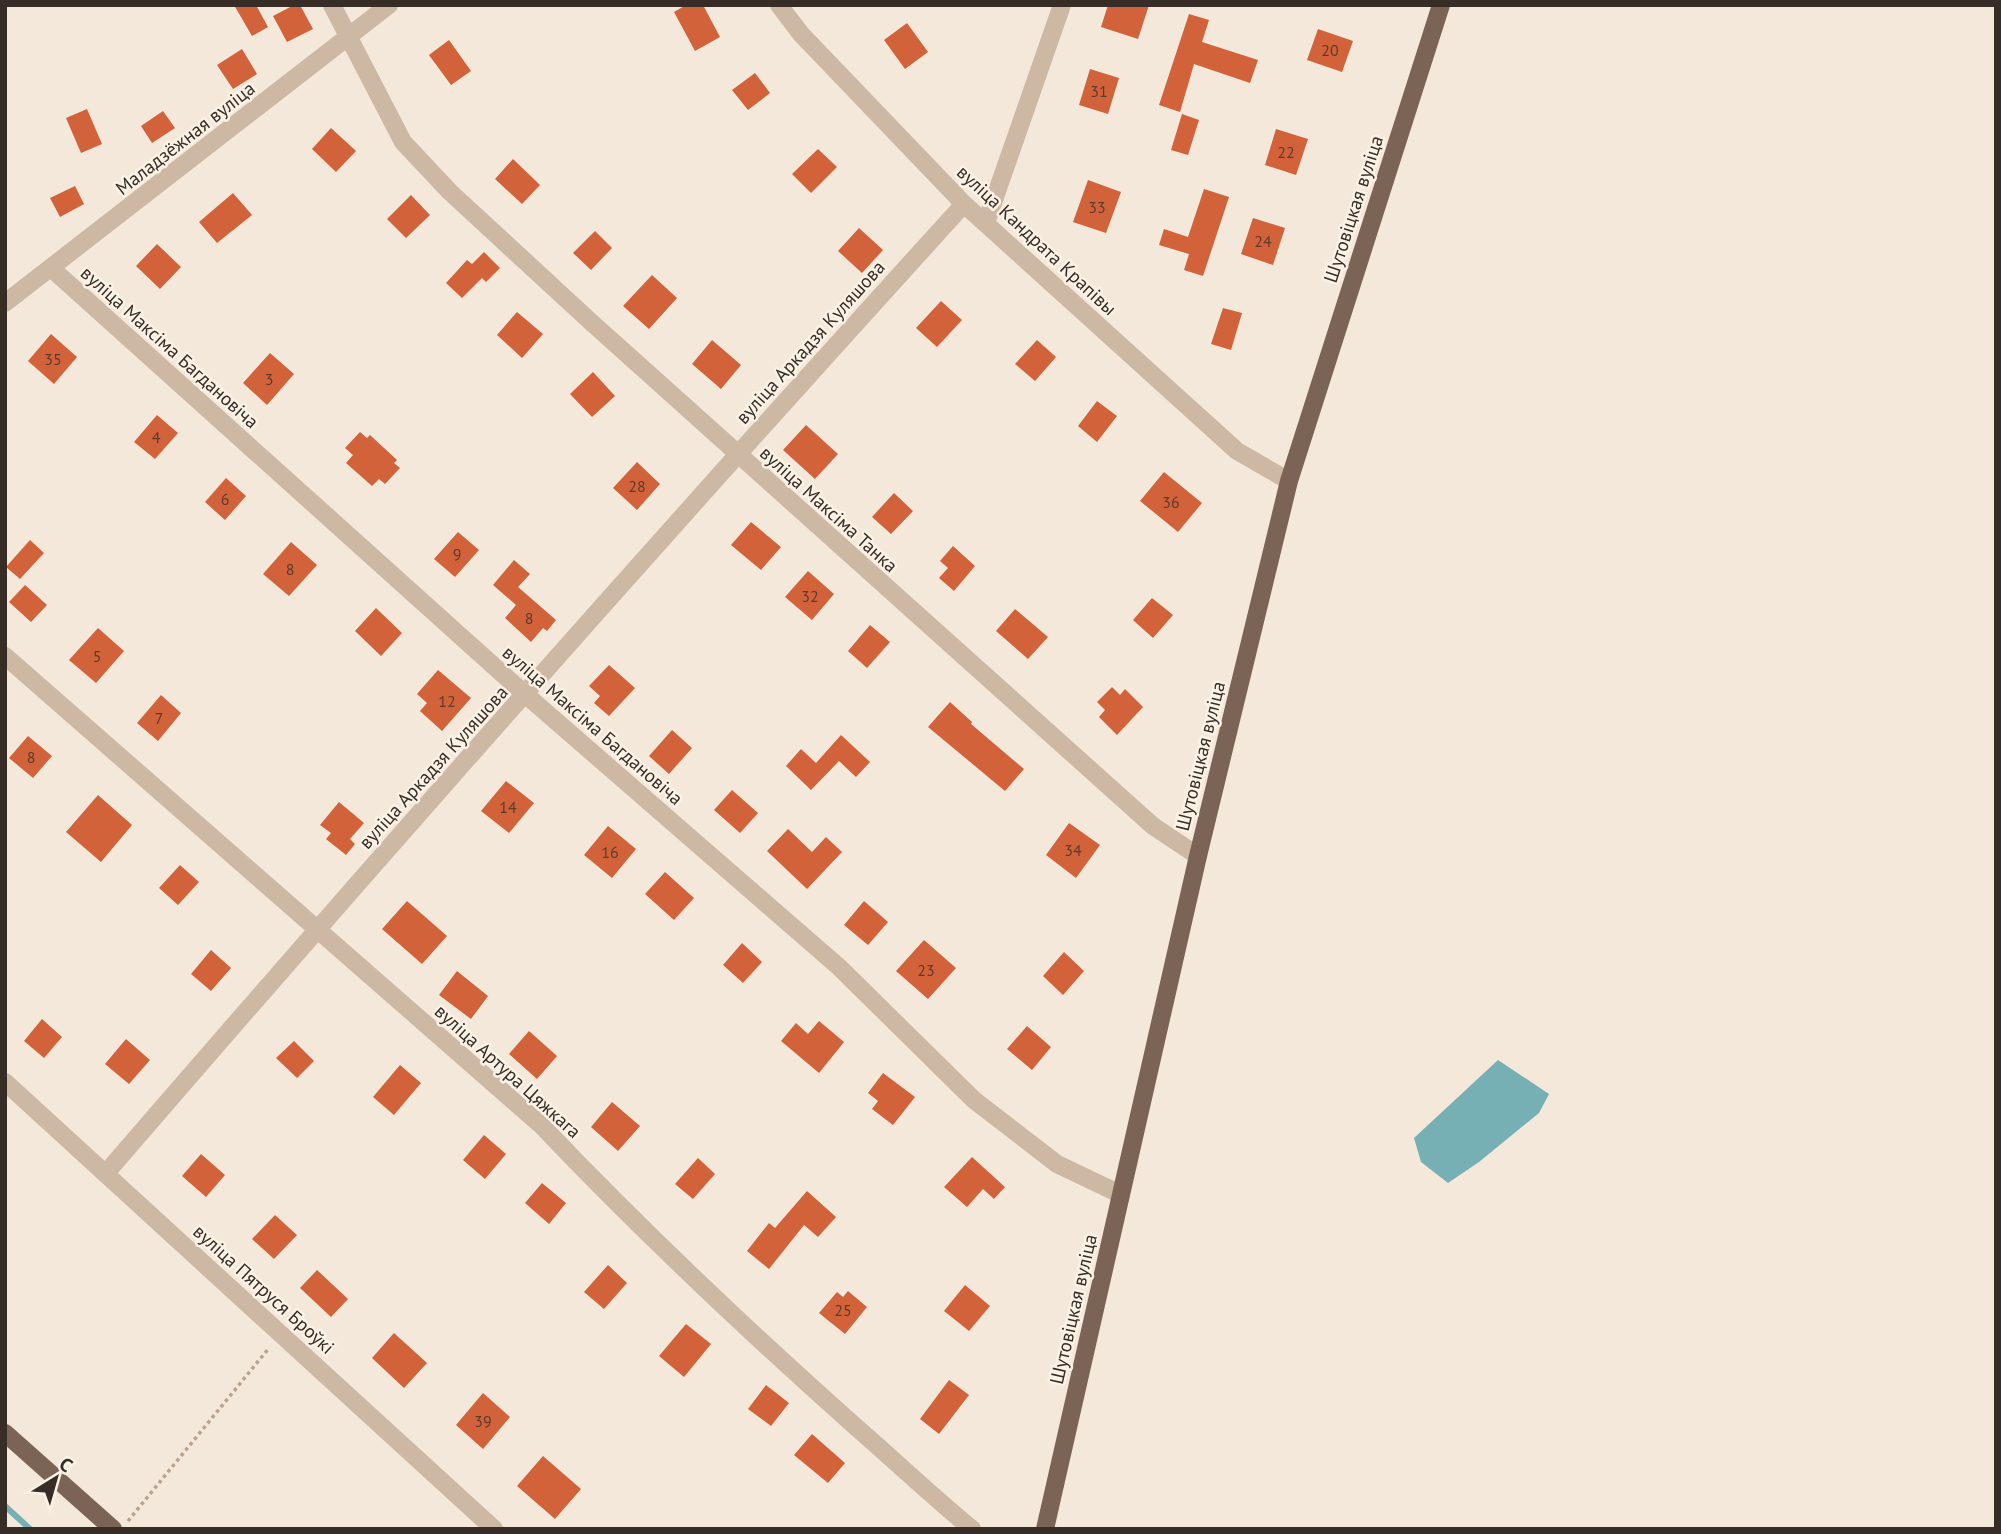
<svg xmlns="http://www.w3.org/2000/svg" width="2001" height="1534" font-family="'PT Sans',sans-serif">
	<rect width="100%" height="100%" fill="#f4e8da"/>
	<path fill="#76b0b4" d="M1498 1060 1549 1094 1539 1113 1479 1162 1448 1183 1421 1162 1414 1138Z"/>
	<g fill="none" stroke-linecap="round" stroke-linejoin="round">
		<path stroke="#76b0b4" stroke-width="6" d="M5 1506 30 1529"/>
	</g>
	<path fill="#d1623a" d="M234 5H256L268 27 252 36Z
		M294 5H300L313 29 287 42 273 16Z
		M686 5H703L720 37 695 51 674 12Z
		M1108 5H1149L1138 39 1101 27Z
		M1189 14 1209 20 1202 42 1258 60 1250 83 1194 64 1180 112 1159 105Z
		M907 23 928 52 905 69 884 40Z
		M1318 29 1353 41 1342 72 1307 60Z
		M449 40 471 71 451 85 429 55Z
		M242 49 257 74 233 89 217 65Z
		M1090 69 1119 78 1108 114 1079 105Z
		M755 73 770 93 748 110 732 90Z
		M87 109 102 144 81 153 66 118Z
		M163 111 175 128 152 143 141 126Z
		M1182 114 1199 120 1188 155 1171 150Z
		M331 128 356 151 336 172 312 149Z
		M1276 129 1308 139 1296 175 1265 165Z
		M818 149 837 167 811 193 792 174Z
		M513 159 540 185 522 204 495 179Z
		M1088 180 1121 192 1106 233 1073 222Z
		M75 186 84 204 60 217 50 198Z
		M1204 189 1229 197 1203 276 1184 270 1189 254 1159 245 1164 229 1188 237Z
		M233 193 252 215 217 243 199 222Z
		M411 195 430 215 406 238 387 219Z
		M1253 218 1285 228 1273 265 1241 254Z
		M859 228 883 250 862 273 838 251Z
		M595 231 612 248 591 270 573 253Z
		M157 244 181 267 160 289 136 266Z
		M484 252 500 268 486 282 482 278 462 298 446 283 467 260 472 264Z
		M652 275 677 298 649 329 623 306Z
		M941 301 962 320 937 347 916 328Z
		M1223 308 1242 313 1231 350 1211 344Z
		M517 312 543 334 522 358 497 335Z
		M51 334 77 357 54 384 28 361Z
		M712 340 741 365 721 389 692 364Z
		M1037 340 1056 357 1035 381 1015 364Z
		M270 353 294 374 267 405 243 383Z
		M593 372 615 396 592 417 570 394Z
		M1097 401 1117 416 1097 442 1078 426Z
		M157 415 178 433 155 459 134 442Z
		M806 425 838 454 815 479 783 450Z
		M360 432 367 438 370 435 397 460 394 463 400 468 385 484 379 479 372 486 346 463 353 455 345 448Z
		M637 462 660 484 637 510 613 488Z
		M1164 472 1202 503 1178 532 1140 501Z
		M226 478 246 496 225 520 205 502Z
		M894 493 913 511 891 534 872 517Z
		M751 522 781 547 761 570 731 545Z
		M458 532 479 550 455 577 434 559Z
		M30 540 44 553 20 579 6 567Z
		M291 542 317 565 289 596 263 574Z
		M953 546 975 566 954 591 939 578 948 568 940 561Z
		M514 560 530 574 518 587 556 620 547 631 543 628 531 642 505 618 516 605 493 585Z
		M808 571 834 594 812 620 785 597Z
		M25 585 47 605 31 622 9 602Z
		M1152 598 1173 615 1153 638 1133 620Z
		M376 608 402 633 381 656 355 631Z
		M1015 609 1048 637 1028 659 996 631Z
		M870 625 890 642 867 668 848 651Z
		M98 628 124 651 96 683 69 660Z
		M609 665 635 688 609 716 594 703 600 696 589 686Z
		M438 670 471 698 442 731 420 711 427 703 417 694Z
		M1112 687 1120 695 1125 689 1143 707 1117 735 1099 717 1105 710 1097 702Z
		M161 695 181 713 158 741 137 723Z
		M950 702 972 722 971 724 1024 769 1005 791 928 727Z
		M672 730 692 748 669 774 649 756Z
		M841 735 870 762 856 777 839 761 811 790 786 766 801 749 816 763Z
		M28 736 52 756 33 778 9 758Z
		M506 781 534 803 509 833 481 811Z
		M732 790 758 813 740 833 714 810Z
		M98 795 132 825 101 862 66 832Z
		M339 802 364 823 350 839 355 844 346 855 326 839 331 833 320 825Z
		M1069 823 1100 845 1076 878 1046 855Z
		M608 826 636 849 612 878 584 855Z
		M788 829 812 852 826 837 842 852 807 889 767 851Z
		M180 865 199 882 178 905 159 888Z
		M665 872 694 898 674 920 645 894Z
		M407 901 447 936 422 964 382 929Z
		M864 901 888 922 868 945 844 925Z
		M924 940 956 968 928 999 896 971Z
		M742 943 762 962 743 983 723 965Z
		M211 950 231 968 211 991 191 974Z
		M1064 952 1084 971 1063 995 1043 976Z
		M457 971 488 996 471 1019 439 995Z
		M42 1019 62 1037 44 1058 24 1041Z
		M819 1021 844 1042 819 1073 781 1041 796 1023 808 1034Z
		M1027 1026 1051 1047 1032 1070 1007 1049Z
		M529 1031 557 1056 537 1079 509 1054Z
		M126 1039 150 1060 129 1084 105 1064Z
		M294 1041 314 1061 297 1078 276 1058Z
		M400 1065 421 1083 394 1115 373 1097Z
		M883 1073 915 1097 893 1125 872 1109 878 1101 868 1093Z
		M612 1102 640 1126 618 1151 591 1127Z
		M484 1135 506 1154 485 1179 463 1160Z
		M201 1154 225 1175 206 1197 182 1176Z
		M972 1157 1005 1187 994 1199 983 1189 967 1207 944 1187Z
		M698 1158 715 1174 693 1199 675 1184Z
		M542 1183 566 1203 549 1224 525 1203Z
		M807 1191 836 1217 818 1237 804 1225 769 1269 747 1251 769 1223 775 1228Z
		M275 1215 297 1235 274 1259 252 1239Z
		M608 1265 627 1283 604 1309 584 1292Z
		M317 1270 348 1299 331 1317 300 1288Z
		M965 1285 990 1306 969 1331 944 1311Z
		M848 1291 867 1307 845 1334 819 1313 837 1292 843 1297Z
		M686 1324 711 1344 684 1377 659 1356Z
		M394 1333 427 1363 404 1388 372 1358Z
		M949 1380 969 1395 939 1434 920 1419Z
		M766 1385 789 1403 771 1426 748 1409Z
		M483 1393 510 1417 483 1449 456 1425Z
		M812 1434 845 1463 828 1483 794 1455Z
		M543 1456 581 1489 555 1519 517 1486Z"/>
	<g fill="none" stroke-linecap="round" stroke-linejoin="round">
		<path stroke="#b9a28e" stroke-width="3.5" stroke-dasharray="3.5 3.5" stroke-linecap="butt" d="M128 1521 269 1348"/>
		<path stroke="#cdb8a4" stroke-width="18" d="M332 5 403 142 450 192 591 322 1153 826 1198 856
			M779 5 801 34 964 204 1237 451 1289 481
			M986 223 1062 5
			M51 268 526 695 839 967 974 1100 1057 1164 1120 1194
			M5 303 389 5
			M5 656 542 1126C642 1231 748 1331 856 1427 895 1461 932 1496 972 1529
			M5 1082 494 1529
			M106 1173C388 846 674 523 964 204"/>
		<path stroke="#7b6356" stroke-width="18" d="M5 1433 113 1529
			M1045 1529 1198 856 1289 481 1441 5"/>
	</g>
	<g text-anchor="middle" stroke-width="5" stroke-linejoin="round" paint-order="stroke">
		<g font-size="16" fill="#5e3a2c">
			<text x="1330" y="56">20</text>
			<text x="1099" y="97">31</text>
			<text x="1286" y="158">22</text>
			<text x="1097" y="213">33</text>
			<text x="1263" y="247">24</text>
			<text x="53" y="365">35</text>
			<text x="269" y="385">3</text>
			<text x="156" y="443">4</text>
			<text x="637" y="492">28</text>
			<text x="225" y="505">6</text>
			<text x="1171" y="508">36</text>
			<text x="457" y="560">9</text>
			<text x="290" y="575">8</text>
			<text x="810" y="602">32</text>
			<text x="529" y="624">8</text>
			<text x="97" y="662">5</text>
			<text x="447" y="707">12</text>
			<text x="159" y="724">7</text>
			<text x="31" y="763">8</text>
			<text x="508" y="813">14</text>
			<text x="1073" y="856">34</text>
			<text x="610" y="858">16</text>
			<text x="926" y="976">23</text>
			<text x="843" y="1316">25</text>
			<text x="483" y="1427">39</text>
		</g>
		<g font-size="19" fill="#382c27" stroke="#fbf2e6">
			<text transform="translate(185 138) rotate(-38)" y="7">Маладзёжная вуліца</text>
			<text transform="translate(1353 209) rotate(-72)" y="7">Шутовіцкая вуліца</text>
			<text transform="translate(1037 240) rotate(43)" y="7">вуліца Кандрата Крапівы</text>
			<text transform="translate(810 342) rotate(-48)" y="7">вуліца Аркадзя Куляшова</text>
			<text transform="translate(170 347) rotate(42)" y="7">вуліца Максіма Багдановіча</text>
			<text transform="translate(829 509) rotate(42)" y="7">вуліца Максіма Танка</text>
			<text transform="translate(593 725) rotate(41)" y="7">вуліца Максіма Багдановіча</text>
			<text transform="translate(1200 756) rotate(-76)" y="7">Шутовіцкая вуліца</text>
			<text transform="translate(433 767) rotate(-48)" y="7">вуліца Аркадзя Куляшова</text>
			<text transform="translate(508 1071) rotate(42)" y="7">вуліца Артура Цяжкага</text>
			<text transform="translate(264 1289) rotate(42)" y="7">вуліца Пятруся Броўкі</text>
			<text transform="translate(1073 1309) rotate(-77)" y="7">Шутовіцкая вуліца</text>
		</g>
	</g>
	<rect width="2001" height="1534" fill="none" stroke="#382c27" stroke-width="14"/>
	<g transform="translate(56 1478) rotate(37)" stroke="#fbf2e6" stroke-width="5" paint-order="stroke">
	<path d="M0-5L12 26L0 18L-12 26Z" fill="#382c27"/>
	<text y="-10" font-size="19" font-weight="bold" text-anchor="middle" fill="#382c27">С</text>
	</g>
</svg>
